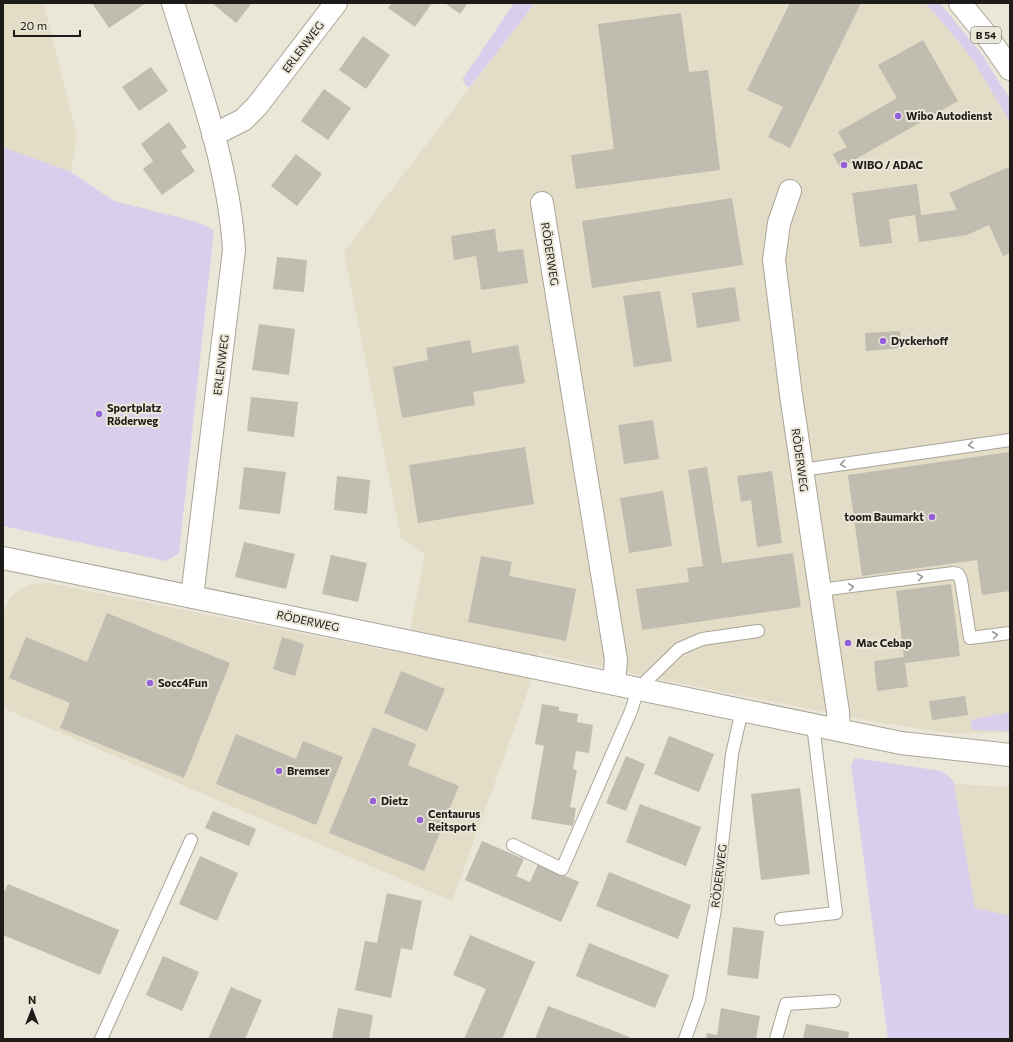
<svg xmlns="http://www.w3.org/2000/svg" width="1013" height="1042" font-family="Commissioner,sans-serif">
	<rect width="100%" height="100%" fill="#eae6d8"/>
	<path fill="#e3dcc7" d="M3 3H44L77 137 71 172 3 210Z
		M535 3H925L939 18 974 61 1010 123V732L955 734 870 721 663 680 538 653 530 685 452 901 3 708V614L10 598 20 589 29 585 48 583 405 654 425 555 401 537 344 252Z
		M954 784 1010 787V916L975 909Z"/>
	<path fill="#d9cfed" d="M514 3H535L469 88 462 80Z
		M925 3H940L980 52 1010 99V123L974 61 939 18Z
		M3 147 71 172 114 201 197 222 214 230 179 553 166 561 3 526Z
		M1010 712V731L972 730 971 720Z
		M855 758 941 771 951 778 954 784 975 908 1010 916V1039H888L851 765Z"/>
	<path fill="#c0bcaf" d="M92 3H146L109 28Z
		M212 3H252L236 23Z
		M392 3H432L415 27 388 8Z
		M445 3H468L460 14Z
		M790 3H861L790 148 768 137 783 107 747 90Z
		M681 13 689 72 708 70 720 170 576 189 571 155 614 149 598 24Z
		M363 36 390 55 366 89 339 70Z
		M923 40 958 101 840 168 833 154 847 147 838 132 897 98 878 65Z
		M151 67 168 91 139 111 122 87Z
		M324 89 351 108 328 140 301 121Z
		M169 122 187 147 181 151 195 171 162 195 143 169 153 161 141 144Z
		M296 154 322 174 297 206 271 186Z
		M1009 167 1010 253 1003 256 989 225 967 235 919 242 915 215 889 219 892 243 860 247 852 193 917 184 921 215 957 210 949 193Z
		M732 198 743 265 592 288 582 221Z
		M495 229 498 252 523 249 528 283 481 290 476 256 454 260 451 236Z
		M277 257 307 260 304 292 273 289Z
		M735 287 740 321 697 328 692 293Z
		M660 291 672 361 634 367 623 296Z
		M259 324 295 329 289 375 252 370Z
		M900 331 901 348 866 351 865 333Z
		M470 340 472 353 518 345 525 383 473 392 475 405 402 418 393 367 428 360 426 348Z
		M251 397 298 402 294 437 247 431Z
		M653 420 659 459 624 464 618 425Z
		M525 447 534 504 418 523 409 465Z
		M1010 452V591L982 595 977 560 862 576 848 475Z
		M244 467 286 472 280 514 239 509Z
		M707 467 722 563 793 553 801 607 642 630 636 589 689 582 687 568 703 566 688 470Z
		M772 471 782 543 757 547 751 500 741 502 737 476Z
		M337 476 370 480 367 514 334 510Z
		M663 491 672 546 629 553 620 498Z
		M244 542 295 554 286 589 235 577Z
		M331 555 367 563 358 602 322 594Z
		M481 556 512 562 509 576 576 589 566 641 468 622Z
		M951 584 960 656 905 663 908 687 877 691 874 661 904 657 896 591Z
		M107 613 230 663 184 778 60 728 70 703 9 678 26 637 87 662Z
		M282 637 304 644 295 676 273 669Z
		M401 671 445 689 427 731 384 713Z
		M965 696 968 715 932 720 929 701Z
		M542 704 559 707V711L578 714 577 722 593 725 589 753 576 751 573 769 577 770 570 807 576 808 573 826 531 819 544 746 535 744Z
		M373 727 416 744 408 765 459 786 424 871 329 833Z
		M236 734 296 759 303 741 343 757 316 825 216 784Z
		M669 736 714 754 699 792 654 774Z
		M626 756 645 764 626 811 606 803Z
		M800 788 810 874 761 880 751 794Z
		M640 804 701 827 686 866 626 842Z
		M213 811 256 829 249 846 205 828Z
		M482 841 524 859 516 876 530 882 538 864 579 882 561 922 465 880Z
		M200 856 238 873 217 921 179 904Z
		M609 872 691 905 678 939 596 906Z
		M8 884 119 930 100 975 3 935V894Z
		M387 893 422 901 412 950 401 948 391 998 355 990 365 941 377 943Z
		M733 927 764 931 758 979 727 975Z
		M470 935 535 962 502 1039H464L486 989 453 975Z
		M589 943 669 975 655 1008 576 976Z
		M163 956 199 972 182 1011 146 995Z
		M231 987 262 1000 245 1039H208Z
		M548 1006 622 1034 633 1039H535Z
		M338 1008 373 1015 369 1039H332Z
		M721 1008 760 1016 756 1039H706L707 1033 717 1035Z
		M806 1024 849 1032 848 1039H803Z"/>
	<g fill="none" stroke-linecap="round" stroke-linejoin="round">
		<g stroke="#aaa598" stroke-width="14">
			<path id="service" d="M802 470 1010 440
				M820 590 953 573 958 574 961 580 970 638 1010 633
				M513 845 562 869 631 711 638 689 679 649 702 639 758 631
				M781 919 836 913 813 725
				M101 1039 191 840
				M685 1039 699 1000 715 909 732 754 742 710
				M776 1039 786 1004 834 1001"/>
		</g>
		<g stroke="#aaa598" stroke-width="24">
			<path id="minor" d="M173 3C198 84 229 166 234 250L192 597
				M213 135 243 120 257 106 336 3
				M790 191 779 223 774 260 791 395 838 712 839 730
				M542 203 616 660 614 684
				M3 558 901 743 1010 755"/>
		</g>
		<g stroke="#aaa598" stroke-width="24">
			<path id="primary" d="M960 3 987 36 1010 69"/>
		</g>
		<use href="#service" stroke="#fff" stroke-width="12"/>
		<use href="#minor" stroke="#fff" stroke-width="22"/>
		<use href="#primary" stroke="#fff" stroke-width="22"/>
	</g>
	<defs><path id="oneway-chevron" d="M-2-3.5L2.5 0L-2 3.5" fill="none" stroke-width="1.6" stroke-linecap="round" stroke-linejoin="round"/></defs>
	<g stroke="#9a9997">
		<use href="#oneway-chevron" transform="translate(971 445) rotate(172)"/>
		<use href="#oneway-chevron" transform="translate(843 464) rotate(172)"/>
		<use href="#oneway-chevron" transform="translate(920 577) rotate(-8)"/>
		<use href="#oneway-chevron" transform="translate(851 587) rotate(-7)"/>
		<use href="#oneway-chevron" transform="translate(995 635) rotate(-7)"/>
	</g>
	<g fill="#9460d9" stroke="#eae6d8" stroke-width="1.5">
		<circle cx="898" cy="116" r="4"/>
		<circle cx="844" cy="165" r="4"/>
		<circle cx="883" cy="341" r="4"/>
		<circle cx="99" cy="414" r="4"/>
		<circle cx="932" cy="517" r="4"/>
		<circle cx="848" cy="643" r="4"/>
		<circle cx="150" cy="683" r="4"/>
		<circle cx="279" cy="771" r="4"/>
		<circle cx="373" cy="801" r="4"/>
		<circle cx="420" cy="820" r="4"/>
	</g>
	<g text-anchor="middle" stroke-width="4" stroke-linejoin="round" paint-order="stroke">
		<rect fill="#eae6d8" stroke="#5b5952" stroke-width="1" x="971" y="27" width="30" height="16" rx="3"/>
		<g font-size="10" font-weight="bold" fill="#1e1c18">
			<text x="986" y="39">B 54</text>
		</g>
		<g font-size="11" fill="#1e1c18" stroke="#eae6d8">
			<text transform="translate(303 47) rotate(-53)" y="4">ERLENWEG</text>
			<text transform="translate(550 254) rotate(81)" y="4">RÖDERWEG</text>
			<text transform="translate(221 365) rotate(-83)" y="4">ERLENWEG</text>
			<text transform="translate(800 460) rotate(82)" y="4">RÖDERWEG</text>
			<text transform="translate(308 621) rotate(12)" y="4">RÖDERWEG</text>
			<text transform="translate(719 876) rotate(-83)" y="4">RÖDERWEG</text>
		</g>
		<g font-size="11" font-weight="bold" fill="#1e1c18" stroke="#eae6d8" text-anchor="start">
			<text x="906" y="120">Wibo Autodienst</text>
			<text x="852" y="169">WIBO / ADAC</text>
			<text x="891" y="345">Dyckerhoff</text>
			<text x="107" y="412">Sportplatz<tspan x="107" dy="13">Röderweg</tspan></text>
			<text x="924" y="521" text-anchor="end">toom Baumarkt</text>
			<text x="856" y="647">Mac Cebap</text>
			<text x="158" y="687">Socc4Fun</text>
			<text x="287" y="775">Bremser</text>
			<text x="381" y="805">Dietz</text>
			<text x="428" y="818">Centaurus<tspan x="428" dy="13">Reitsport</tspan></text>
		</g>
	</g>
	<rect width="1013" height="1042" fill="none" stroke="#1e1c18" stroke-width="8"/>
	<g transform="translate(32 1010)" stroke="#eae6d8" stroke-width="3" paint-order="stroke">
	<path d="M0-3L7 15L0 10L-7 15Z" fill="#1e1c18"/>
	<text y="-6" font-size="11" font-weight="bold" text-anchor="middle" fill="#1e1c18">N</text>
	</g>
	<path d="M14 30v6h66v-6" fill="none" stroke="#1e1c18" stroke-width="2"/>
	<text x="20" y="30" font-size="12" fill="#1e1c18" stroke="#eae6d8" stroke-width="3" paint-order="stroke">20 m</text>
</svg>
